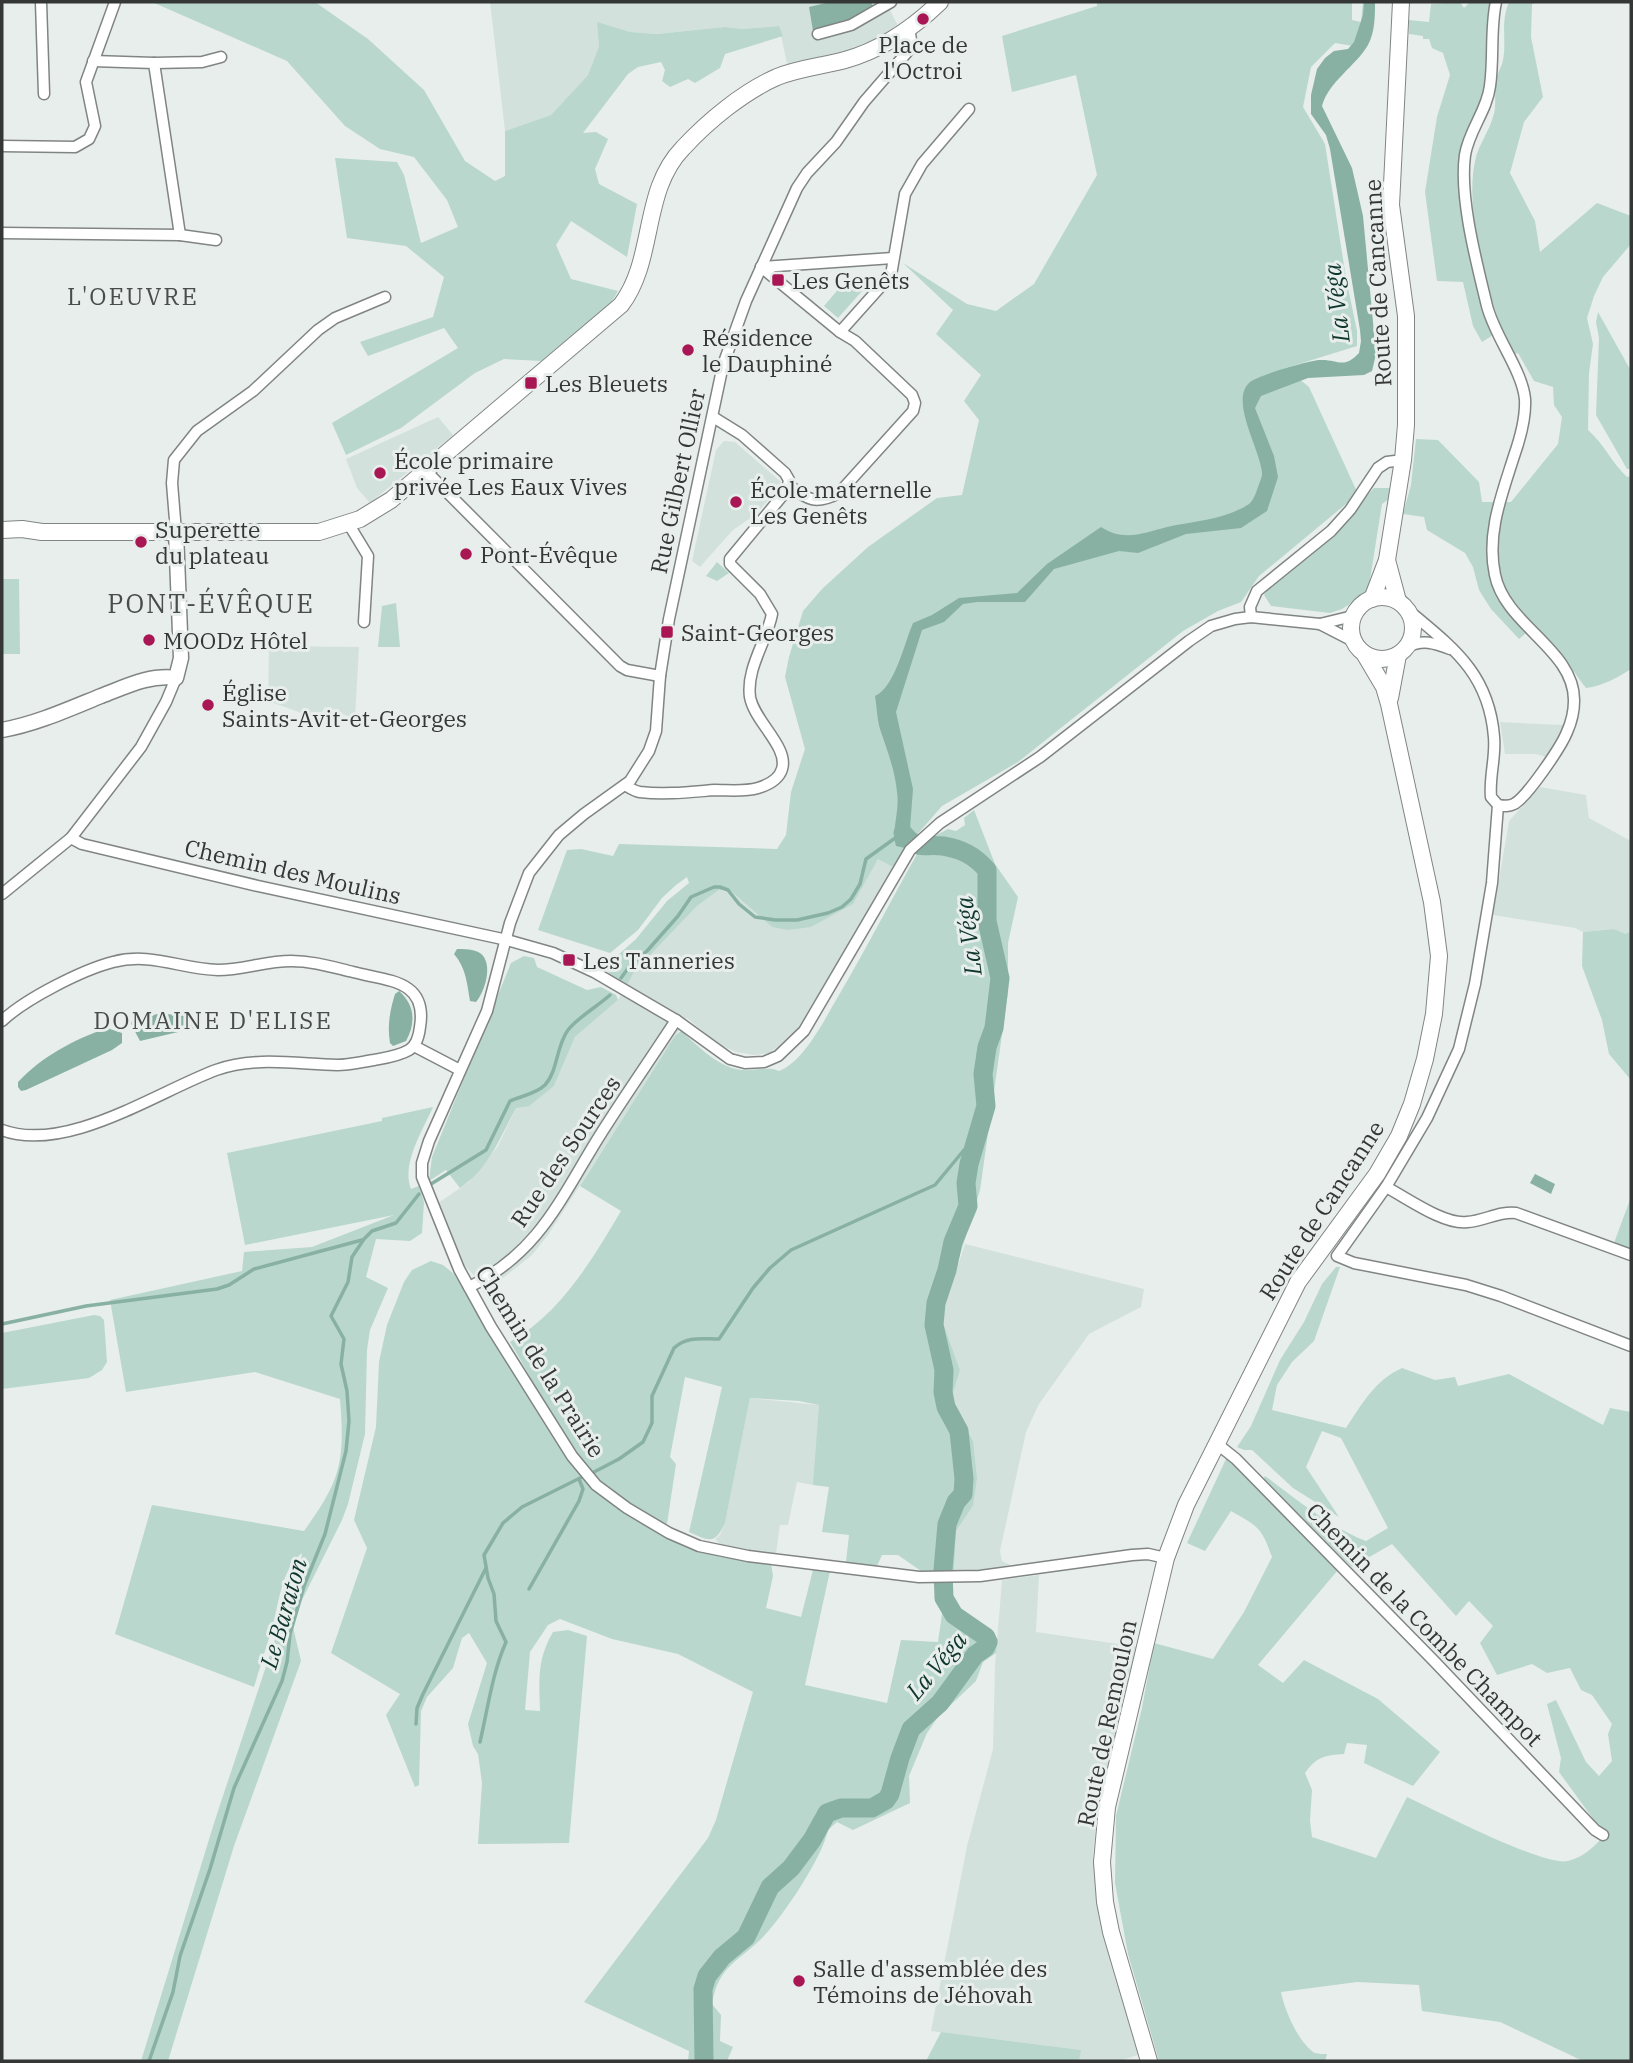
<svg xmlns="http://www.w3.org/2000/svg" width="1633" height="2063" font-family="'IBM Plex Serif',serif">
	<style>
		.built { fill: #d3e1dc }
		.green { fill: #b9d7cd }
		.water { fill: #88b1a4 }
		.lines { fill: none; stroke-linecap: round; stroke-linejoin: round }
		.stream { stroke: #88b1a4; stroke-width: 3.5 }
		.river { stroke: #88b1a4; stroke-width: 19 }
		.minor-casing { stroke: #808583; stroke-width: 13 }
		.tertiary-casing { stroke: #808583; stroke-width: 17 }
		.secondary-casing { stroke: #808583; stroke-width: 18 }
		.minor { stroke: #fff; stroke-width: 10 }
		.tertiary { stroke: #fff; stroke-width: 14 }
		.secondary { stroke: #fff; stroke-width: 16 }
		.poi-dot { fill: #a81753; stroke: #e8eeec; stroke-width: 2.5 }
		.labels { text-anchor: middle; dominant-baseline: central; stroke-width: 6; stroke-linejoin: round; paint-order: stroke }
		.poi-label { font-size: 23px; fill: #353736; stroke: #e8eeec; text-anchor: start }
		.street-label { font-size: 23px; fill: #353736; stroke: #e8eeec }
		.neighbourhood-label { font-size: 24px; letter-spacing: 2px; fill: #484d4c; stroke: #e8eeec }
		.water-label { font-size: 24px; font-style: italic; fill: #0f362c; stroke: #e8eeec }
		.quarter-label { font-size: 26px; letter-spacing: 2px; fill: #484d4c; stroke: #e8eeec }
	</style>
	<rect width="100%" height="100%" fill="#e8eeec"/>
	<!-- built -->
	<g class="built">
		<polygon points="490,2 886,2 898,26 854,52 788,68 779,26 742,29 725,27 657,34 630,32 598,23 599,46 588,75 551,115 505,131"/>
		<polygon points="438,417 453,435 370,503 357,488 346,459"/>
		<polygon points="724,441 735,442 781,482 778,489 755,515 733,530 700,567 692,561 716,450"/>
		<polygon points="269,646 359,647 355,719 325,707 318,719 268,701"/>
		<polygon points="1500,722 1564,725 1546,757 1536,754 1505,754"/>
		<polygon points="1540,787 1586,795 1589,818 1631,841 1631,931 1626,934 1614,929 1583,932 1575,928 1493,915 1509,821"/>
		<polygon points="878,858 895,868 854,941 799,1027 776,1048 769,1053 754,1055 736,1052 718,1044 687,1018 548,1235 532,1255 488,1290 464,1265 438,1203 469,1182 498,1146 516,1108 554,1086 575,1037 618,1000 634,972 697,906 719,890 731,891 772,927 853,904"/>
		<polygon points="965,1244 1144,1289 1141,1307 1089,1334 1039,1404 1026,1432 1000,1551 1002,1561 1010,1565 983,1571 954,1572 956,1531 973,1506 973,1441 951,1400 960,1370 942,1320 943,1310"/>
		<polygon points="750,1398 819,1405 815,1478 813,1485 797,1482 788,1525 780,1525 776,1554 722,1546 715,1539 720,1535 725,1523"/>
		<polygon points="1039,1575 1036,1632 1139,1647 1096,1824 1093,1854 1098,1909 1104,1937 1141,2054 1119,2061 1079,2061 1080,2050 931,2031 967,1846 993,1749 995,1665 1002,1580"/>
	</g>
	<!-- green -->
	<g class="green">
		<polygon points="152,2 315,2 368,39 424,90 465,161 495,181 505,176 505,131 551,115 588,75 599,46 597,22 630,32 657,34 725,27 742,29 779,26 783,36 725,54 720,68 695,83 688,79 670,87 662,81 665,70 661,62 638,67 628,74 583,133 596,132 608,139 595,169 599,184 637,204 627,257 571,221 556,245 571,279 618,291 611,303 541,361 504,359 475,373 401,428 346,455 332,423 458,348 444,328 368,356 360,342 433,317 444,277 406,246 347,238 335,158 397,162 404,175 421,243 458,227 447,200 414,157 380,149 345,126 287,61"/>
		<polygon points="1097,2 1352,2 1352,20 1361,22 1363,2 1375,2 1373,31 1366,48 1335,43 1311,67 1303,107 1325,144 1346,278 1357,331 1357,346 1286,368 1309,387 1358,494 1259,576 1241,602 1218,611 1183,631 1018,762 942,806 915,837 895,868 878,859 853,904 811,927 788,930 772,927 731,891 719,890 697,906 634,972 627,985 611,977 606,967 608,964 636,939 667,901 689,883 687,877 676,885 662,898 638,930 610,953 538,930 567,850 581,849 613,856 619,844 777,849 786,835 791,792 805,749 785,677 789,657 803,611 822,589 868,547 937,498 962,495 979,420 964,401 981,375 936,334 953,310 903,263 967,304 996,311 1034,284 1097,175 1076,75 1012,92 1002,36 1097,6"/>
		<path d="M1460 2 1464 8 1470 2H1491L1484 93C1478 112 1464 127 1461 148 1452 194 1478 289 1493 335L1482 342 1473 326 1463 282 1437 281 1425 192 1437 117 1450 75 1443 53 1432 48 1429 39H1423V36L1409 34V20L1429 22 1431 4Z"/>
		<path d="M1509 2H1538L1532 4 1531 37 1543 97 1524 122 1510 173 1535 221 1540 252 1597 203 1631 216V244L1603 277 1594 296 1587 318 1593 344 1589 373 1588 430C1604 444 1612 463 1627 477L1631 476V669C1617 678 1602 686 1586 688 1578 678 1571 666 1563 657 1554 645 1542 636 1532 627 1503 599 1497 571 1499 533H1490C1486 583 1493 595 1526 633L1519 639 1491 609 1479 590 1473 567 1465 553 1427 530 1424 517 1403 514 1411 485 1416 439 1438 440 1479 482 1482 502H1511L1558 444 1562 417 1554 405 1553 387 1534 381 1518 353 1513 355C1490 307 1462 209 1476 157 1480 143 1489 131 1493 117 1497 106 1494 92 1496 80 1497 73 1502 67 1503 60 1507 39 1500 24 1509 2Z"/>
		<polygon points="848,278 863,290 838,318 824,306"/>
		<polygon points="1598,312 1631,371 1631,469 1627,469 1596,415 1599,338 1596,322"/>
		<polygon points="1374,488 1390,488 1389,499 1382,504 1368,592 1342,609 1330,613 1271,606 1264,595 1268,588 1335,532"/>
		<polygon points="717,562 729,573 717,581 706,576"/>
		<polygon points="2,579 19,579 20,654 2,654"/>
		<polygon points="396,603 400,647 378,647 382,606"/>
		<path d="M974 810 995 864 1018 897 1008 943V992L980 1190 943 1310 942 1320 960 1370 951 1400 973 1441 977 1478 973 1506 956 1531 954 1572 921 1571 898 1555H882L877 1566 846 1562 849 1535 822 1532 829 1487 813 1485 819 1405 799 1401 750 1398 725 1523C715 1545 709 1541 689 1532L722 1387 685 1377 670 1457 676 1464 667 1524C645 1515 611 1493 595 1476 560 1438 537 1387 510 1342 561 1313 592 1260 621 1211L580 1186 675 1036 681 1031C697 1045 715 1064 736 1069 750 1073 767 1065 779 1071 805 1061 825 1018 839 995 868 946 893 896 921 847L931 838 948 829 956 831 965 825 964 818Z"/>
		<polygon points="1614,929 1626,934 1631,931 1631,1080 1609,1054 1602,1020 1582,966 1583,932"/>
		<path d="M524 956 534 958 537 967 587 990 601 987 616 995 618 1000 575 1037 554 1086 529 1106 516 1108C501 1136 488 1170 460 1188L446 1170 429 1181 432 1157 511 963Z"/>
		<path d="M433 1107C423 1130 401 1164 411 1189L419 1186 424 1202 422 1233 410 1241 376 1239 366 1277 388 1288 370 1330 367 1350 365 1434 348 1504 342 1520 302 1600 293 1627 301 1661 234 1846 168 2061H141L215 1820 301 1561 302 1553C281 1569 279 1604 272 1628 266 1648 260 1667 254 1687L115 1634 152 1505 304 1531C341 1480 345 1462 340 1399L255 1372 126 1392 110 1300 242 1271 244 1252 312 1247 394 1215 245 1245 227 1153 382 1121V1118Z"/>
		<polygon points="1631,1197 1631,1250 1614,1243"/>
		<path d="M431 1261 443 1265 454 1274 546 1425 589 1486 610 1503 683 1546 721 1557 771 1563 773 1576 766 1608 801 1617 813 1570 830 1571 805 1685 887 1703 901 1640 938 1642 943 1607 950 1618 972 1636 983 1627 998 1639 996 1653 983 1662 976 1681 938 1717 927 1733 909 1776 910 1803 853 1830 837 1822 828 1830C822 1858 784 1915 763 1937 738 1962 718 1966 712 2004L721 2015 720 2041 733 2047 727 2061H688L689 2051 584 2002 708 1838 716 1820 753 1692 678 1654 612 1639 560 1619 548 1625 530 1652 525 1710 540 1711C539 1680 537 1659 553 1632L568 1630 587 1636 569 1843 478 1844 482 1783 478 1754 473 1746 468 1724 487 1663 469 1633 462 1638 453 1668 427 1697 421 1711 419 1785 415 1787 386 1715 400 1694 331 1653 367 1548 354 1520 376 1427 379 1362 387 1325 404 1282 412 1270Z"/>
		<path d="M1336 1267H1340L1314 1341 1292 1362 1277 1385 1272 1410 1346 1428C1362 1404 1375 1380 1402 1368L1435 1380 1455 1377 1458 1386 1509 1374 1603 1425 1610 1408 1631 1412V2061H1583L1500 2022 1422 2011 1419 1985 1357 1982 1281 1992C1284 2009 1299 2044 1315 2053 1319 2054 1323 2054 1327 2054L1325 2061H1159L1128 1954 1115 1883 1116 1816 1142 1708 1154 1643 1213 1659 1244 1612 1272 1557C1261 1527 1259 1527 1231 1511L1205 1551 1187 1543 1226 1459 1230 1458 1337 1571 1258 1665 1283 1683 1304 1660 1378 1699 1440 1752 1413 1786 1364 1763 1367 1745 1347 1743 1344 1754C1325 1755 1316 1757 1305 1773L1312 1790 1310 1821 1312 1837 1376 1858 1407 1797C1435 1810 1544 1867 1568 1861 1585 1857 1597 1844 1607 1832L1594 1820 1559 1772 1561 1758 1547 1704 1556 1700 1586 1762 1599 1776 1612 1761 1608 1734 1612 1724 1592 1695 1581 1690 1570 1668 1547 1673 1532 1664 1497 1675 1480 1643 1493 1626 1469 1601 1456 1616 1392 1544 1352 1567 1263 1479 1265 1476C1297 1499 1329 1527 1366 1541L1388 1528 1341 1438 1322 1431 1306 1467 1339 1517 1293 1488 1252 1450H1244L1237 1447 1251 1426 1280 1360 1304 1322 1322 1284Z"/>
		<polygon points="94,1315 100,1316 104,1320 107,1362 102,1370 89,1378 2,1389 2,1333"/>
		<polygon points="941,2032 1081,2050 1079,2061 926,2061"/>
	</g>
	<!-- water -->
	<g class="water">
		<polygon points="830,2 871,2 874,8 846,24 813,31 809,7"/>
		<path d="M1364 2H1375C1375 16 1375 32 1368 45 1355 67 1329 81 1322 106L1352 168 1358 194 1363 216 1376 354 1372 371 1364 375 1308 378 1261 396 1255 408 1274 456 1278 477 1267 511 1241 528 1186 534 1138 553 1119 551 1054 569 1025 602H977L963 604 944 622 922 630 896 712 913 789 910 828 917 838 905 848 896 846C891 830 900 811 897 792 895 770 887 750 880 729 877 719 877 707 875 696 895 687 904 644 913 623L932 615 959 598 1017 593 1047 564 1101 527C1124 542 1143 533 1167 527 1194 521 1225 520 1249 504 1253 501 1255 495 1257 490 1258 486 1261 480 1262 475 1263 454 1229 402 1249 383 1256 376 1310 360 1320 360 1338 359 1343 370 1359 353L1361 341 1360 330 1330 149 1326 135 1311 114V95L1317 69 1325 58 1334 51 1348 49 1354 42 1363 15Z"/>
		<path d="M457 949C464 949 474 949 480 953 494 963 485 992 476 1002L470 1001C467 983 466 968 454 954Z"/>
		<path d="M399 991C415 1005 416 1023 406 1041L393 1046 390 1043C387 1026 390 1010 395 994Z"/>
		<polygon points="157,1014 195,1015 198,1020 195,1028 140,1041 130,1022"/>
		<path d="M107 1028 122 1033V1043L112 1050 26 1090 21 1091 18 1087V1082C41 1057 75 1039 107 1028Z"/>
		<polygon points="1535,1174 1555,1184 1551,1194 1530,1183"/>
	</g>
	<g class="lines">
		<!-- stream -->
		<g class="stream">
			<polyline points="621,978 632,963 647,951 678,916 691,897 714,887 720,887 728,890 739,904 755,917 775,920 797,920 828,913 842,907 851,899 860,884 866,859 898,836"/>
			<path d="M431 1184 486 1150 510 1101C521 1096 536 1094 545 1085 558 1071 556 1046 568 1030 577 1018 598 1006 610 995"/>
			<polyline points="2,1324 86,1306 217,1289 229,1285 254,1269 362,1240"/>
			<path d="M594 1472 619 1459 643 1442 652 1423V1396L674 1348C687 1336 702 1339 719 1339L753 1288 770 1268 791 1250 935 1185 964 1150 976 1143"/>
			<polyline points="529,1589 579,1501 583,1489 579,1479"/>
			<polyline points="416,1724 417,1708 423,1694 486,1568"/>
			<path d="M480 1742C488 1708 492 1674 506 1642L496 1621 494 1594 488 1578 484 1555 503 1523 522 1507 582 1477"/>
			<polyline points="149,2061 173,1992 180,1956 210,1869 234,1788 282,1681 287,1662 290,1634 304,1586 325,1534 346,1451 349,1421 347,1391 341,1364 344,1339 331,1316 348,1282 352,1257 364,1239 372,1231 396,1223 419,1194"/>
		</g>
		<!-- river -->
		<path class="river" d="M704 2061 703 1989 707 1976 722 1957 746 1937 770 1887 791 1868 812 1840 827 1813 841 1808H872L886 1800 890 1794 900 1758 911 1729 940 1703 975 1655 985 1648 988 1642 986 1637 954 1615 944 1598 943 1570 947 1524 956 1502 963 1494 964 1479 959 1431 946 1407 943 1392 944 1370 934 1325 936 1303 947 1270 953 1242 968 1206 966 1183 969 1164 986 1106 983 1074 987 1047 994 1028 1000 978 987 921V870C975 856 962 849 943 846 922 844 918 851 903 833"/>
		<defs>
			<g id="minor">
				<polyline points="41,2 44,94"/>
				<polyline points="909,29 912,45 909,50 864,102 836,142 807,173 797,188 746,301 723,365 669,619 660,676 656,731 649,751 630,781 584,814 559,835 529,873 510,923 487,1011 429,1141 422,1163 422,1177 459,1269 491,1327 572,1456 596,1485 627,1508 669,1533 699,1546 748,1556 919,1577 980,1576 1132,1555 1148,1554 1166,1558"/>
				<polyline points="818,34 851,25 891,2"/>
				<polyline points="154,63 202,62 221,57"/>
				<polyline points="2,146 75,147 89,139 95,126 86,82 115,2"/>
				<polyline points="2,233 180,235 154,63 93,61"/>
				<polyline points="180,235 216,240"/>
				<polyline points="761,267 840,332 891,275 905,194 922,164 969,109"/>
				<polyline points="761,267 893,258"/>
				<polyline points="426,471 620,666 627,670 660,676"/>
				<path d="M789 485C807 500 816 505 839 493L913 411 915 403 912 395 855 341 840 332"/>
				<polyline points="348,523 368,556 364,622"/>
				<polyline points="176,532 172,483 174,460 197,431 253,391 318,330 335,318 385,297"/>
				<path d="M1408 610C1452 647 1489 673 1494 737 1496 757 1489 777 1491 797L1498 805C1504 806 1508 807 1514 804 1527 797 1561 747 1567 732 1571 723 1574 712 1574 701 1575 650 1505 625 1495 575 1486 534 1502 494 1514 456 1520 439 1526 418 1525 399 1522 370 1495 337 1487 306 1477 264 1459 198 1465 155 1469 130 1487 111 1490 86 1494 58 1490 29 1496 2"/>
				<polyline points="1251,617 1250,607 1257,591 1331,531 1350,510 1378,468 1387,462 1403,460"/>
				<polyline points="1320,624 1353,641"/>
				<path d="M1407 647C1423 639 1434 643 1450 649"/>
				<path d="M625 785C630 788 634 791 640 792 665 795 690 792 715 790 729 790 744 792 758 788 768 785 779 779 782 769 789 747 754 721 750 697 746 668 767 641 772 614L760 594 730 564V559L787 490 789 480 785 473 742 435 713 417"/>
				<polyline points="1498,805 1492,883 1475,984 1459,1049 1427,1118 1386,1187 1337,1256 1354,1263 1466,1285 1501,1296 1631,1346"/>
				<polyline points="71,838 82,844 258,886 507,940 553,953 594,972 676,1020 730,1059 745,1063 764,1062 778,1056 804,1031 910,850 940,823 1040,757 1189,641 1211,626 1235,619 1251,617 1320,624 1353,616"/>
				<polyline points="2,894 71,838 141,747 166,702 176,678"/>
				<path d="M2 1021C25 999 82 970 113 962 152 952 180 969 218 970 242 970 266 961 291 961 313 961 332 967 353 972 386 981 428 979 420 1027 419 1036 417 1045 409 1050 399 1056 385 1058 374 1060 361 1062 349 1065 337 1065 297 1064 255 1056 216 1070 157 1092 66 1154 2 1130"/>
				<polyline points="414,1046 460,1070"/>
				<path d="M1386 1187C1407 1198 1444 1225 1467 1222 1484 1221 1499 1211 1516 1213L1631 1255"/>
				<path d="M469 1287C541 1252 562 1195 602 1132 626 1094 652 1057 676 1020"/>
				<polyline points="1216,1443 1236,1459 1434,1661 1595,1830 1603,1835"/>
			</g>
			<path id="tertiary" d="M2 730C36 724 69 709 101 696 125 687 150 674 176 678L181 658 176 532"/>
			<g id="secondary">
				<path d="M2 530 22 529 42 532H319L360 519 391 500 621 305C656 259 641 191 683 148 708 121 743 92 777 77 799 68 823 66 845 60 881 50 913 28 940 2"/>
				<polyline points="1387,560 1398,601"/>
				<circle cx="1382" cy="628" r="31"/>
				<polyline points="1372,599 1387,560 1403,460 1406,425 1406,316 1391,205 1401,2"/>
				<polyline points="1390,698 1398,655"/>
				<polyline points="1149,2061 1111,1932 1105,1902 1102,1862 1107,1807 1166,1558 1186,1505 1298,1282 1377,1174 1399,1136 1412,1104 1425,1059 1434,1014 1439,956 1432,902 1389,704 1384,687 1365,655"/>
			</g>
		</defs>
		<!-- minor casing -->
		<use href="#minor" class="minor-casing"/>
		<!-- tertiary casing -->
		<use href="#tertiary" class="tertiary-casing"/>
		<!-- secondary casing -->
		<use href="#secondary" class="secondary-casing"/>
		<!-- minor -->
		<use href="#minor" class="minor"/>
		<!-- tertiary -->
		<use href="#tertiary" class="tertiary"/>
		<!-- secondary -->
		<use href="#secondary" class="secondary"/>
	</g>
	<!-- markers -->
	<g class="poi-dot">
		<circle cx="923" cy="19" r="7"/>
		<rect x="771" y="273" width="14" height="14" rx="3.5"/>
		<circle cx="688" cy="350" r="7"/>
		<rect x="524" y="376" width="14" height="14" rx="3.5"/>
		<circle cx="380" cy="473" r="7"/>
		<circle cx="736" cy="502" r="7"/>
		<circle cx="141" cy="542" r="7"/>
		<circle cx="466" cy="554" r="7"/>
		<rect x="660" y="625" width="14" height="14" rx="3.5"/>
		<circle cx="149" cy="640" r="7"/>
		<circle cx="208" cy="705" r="7"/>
		<rect x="562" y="953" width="14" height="14" rx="3.5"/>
		<circle cx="799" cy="1981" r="7"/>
	</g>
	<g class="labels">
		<!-- poi labels -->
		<g class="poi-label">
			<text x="923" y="44" text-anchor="middle">Place de<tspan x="923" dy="26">l'Octroi</tspan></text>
			<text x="792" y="280">Les Genêts</text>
			<text x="702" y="337">Résidence<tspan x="702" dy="26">le Dauphiné</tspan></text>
			<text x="545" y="383">Les Bleuets</text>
			<text x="394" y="460">École primaire<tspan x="394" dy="26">privée Les Eaux Vives</tspan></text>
			<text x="750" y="489">École maternelle<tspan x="750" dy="26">Les Genêts</tspan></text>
			<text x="155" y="529">Superette<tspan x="155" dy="26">du plateau</tspan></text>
			<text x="480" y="554">Pont-Évêque</text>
			<text x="681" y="632">Saint-Georges</text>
			<text x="163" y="640">MOODz Hôtel</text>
			<text x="222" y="692">Église<tspan x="222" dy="26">Saints-Avit-et-Georges</tspan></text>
			<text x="583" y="960">Les Tanneries</text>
			<text x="813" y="1968">Salle d'assemblée des<tspan x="813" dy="26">Témoins de Jéhovah</tspan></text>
		</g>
		<!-- street labels -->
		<g class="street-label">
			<text transform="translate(1377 283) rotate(-93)">Route de Cancanne</text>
			<text transform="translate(677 481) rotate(-78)">Rue Gilbert Ollier</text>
			<text transform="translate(293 871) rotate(13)">Chemin des Moulins</text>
			<text transform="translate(565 1151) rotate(-56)">Rue des Sources</text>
			<text transform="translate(1321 1210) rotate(-57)">Route de Cancanne</text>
			<text transform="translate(541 1361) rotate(58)">Chemin de la Prairie</text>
			<text transform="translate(1425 1624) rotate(46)">Chemin de la Combe Champot</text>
			<text transform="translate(1106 1723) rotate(-78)">Route de Remoulon</text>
		</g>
		<!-- neighbourhood labels -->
		<g class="neighbourhood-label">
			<text x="133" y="296">L'OEUVRE</text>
			<text x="213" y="1020">DOMAINE D'ELISE</text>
		</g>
		<!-- water labels -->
		<g class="water-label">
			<text transform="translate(1336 303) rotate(-97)">La Véga</text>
			<text transform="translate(968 936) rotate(-97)">La Véga</text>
			<text transform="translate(283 1613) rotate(-74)">Le Baraton</text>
			<text transform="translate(936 1665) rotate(-50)">La Véga</text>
		</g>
		<!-- quarter labels -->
		<g class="quarter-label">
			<text x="211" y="603">PONT-ÉVÊQUE</text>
		</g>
	</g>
	<!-- border -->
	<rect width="1633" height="2063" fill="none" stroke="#353736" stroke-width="7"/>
</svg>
